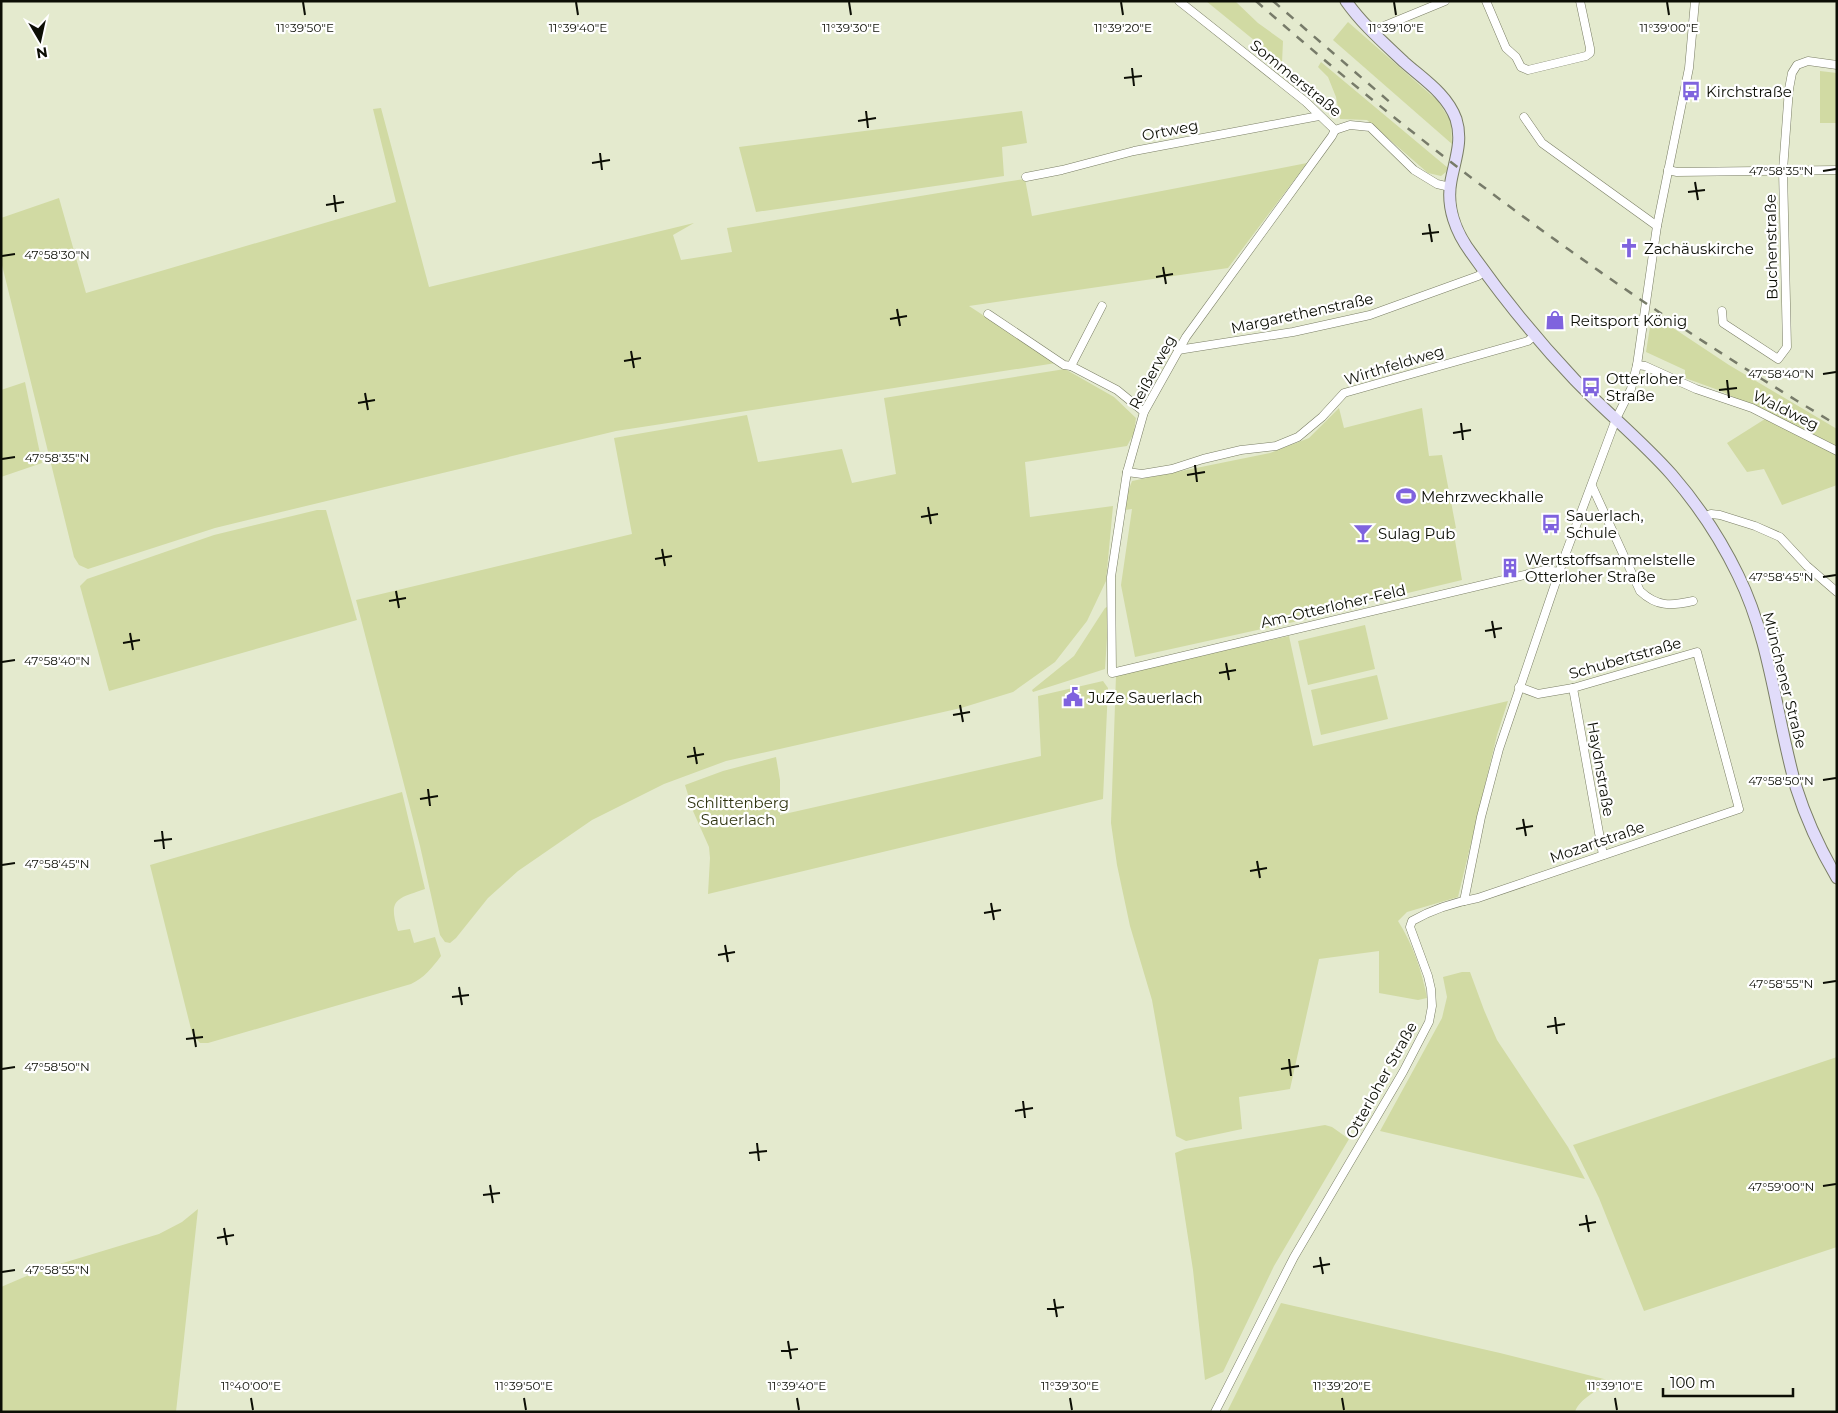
<svg xmlns="http://www.w3.org/2000/svg" width="1838" height="1413" font-family="Montserrat,sans-serif">
	<style>
		.green { fill: #d1daa3 }
		.lines { fill: none; stroke-linecap: round; stroke-linejoin: round }
		.minor-casing { stroke: #7a7e65; stroke-width: 9 }
		.secondary-casing { stroke: #7a7e65; stroke-width: 13 }
		.minor { stroke: #fff; stroke-width: 8 }
		.secondary { stroke: #e1dcfa; stroke-width: 11 }
		.rail { stroke: #777b69; stroke-width: 2.5; stroke-dasharray: 9 9; stroke-linecap: butt }
		.ticks { fill: none; stroke: #0c0e05; stroke-width: 2 }
		.labels { text-anchor: middle; dominant-baseline: central; stroke-width: 4.5; stroke-linejoin: round; paint-order: stroke }
		.street-label { font-size: 15px; fill: #0c0e05; stroke: #fff }
		.poi-label { font-size: 15px; fill: #0c0e05; stroke: #fff; text-anchor: start }
		.park-label { font-size: 15px; fill: #303512; stroke: #fff }
		.ticks-label { font-size: 12px; text-anchor: middle; fill: #0c0e05; stroke: #fff; stroke-width: 4.5; stroke-linejoin: round; paint-order: stroke }
	</style>
	<rect width="100%" height="100%" fill="#e4eace"/>
	<!-- green -->
	<g class="green">
		<polygon points="1206,1 1235,1 1258,23 1283,41 1282,63"/>
		<polygon points="1348,22 1438,101 1451,122 1452,144 1333,40"/>
		<polygon points="1321,62 1448,168 1446,172 1441,176 1428,173 1367,120 1340,119 1336,97 1328,77 1318,67"/>
		<polygon points="1820,71 1837,73 1837,123 1820,123"/>
		<polygon points="381,108 429,287 694,223 673,235 681,260 732,252 727,228 1005,182 1025,179 1032,216 1307,163 1228,268 969,306 1056,363 616,431 215,528 88,569 79,565 74,557 1,261 1,218 59,198 86,293 396,202 373,109"/>
		<polygon points="1022,111 1027,143 1002,147 1004,176 756,212 739,147"/>
		<polygon points="1652,314 1729,365 1837,429 1837,448 1721,391 1685,378 1685,370 1646,352"/>
		<polygon points="1065,369 1114,397 1136,418 1134,433 1127,446 1025,462 1030,517 1113,506 1106,581 1087,621 1055,662 1013,692 961,708 726,761 664,784 592,820 518,871 488,898 456,938 450,943 445,942 440,935 420,846 356,600 632,534 614,438 747,415 758,462 842,449 852,483 896,474 884,398"/>
		<polygon points="25,382 42,463 1,477 1,390"/>
		<polygon points="1339,408 1344,428 1422,408 1429,456 1442,455 1456,528 1453,529 1462,580 1366,603 1366,606 1135,657 1121,585 1132,509 1125,510 1126,497 1132,481 1270,453 1309,438"/>
		<polygon points="1765,419 1837,455 1837,485 1782,505 1764,469 1747,472 1727,443"/>
		<polygon points="317,510 326,510 357,620 109,691 80,586 87,579 214,535"/>
		<polygon points="1109,606 1105,669 1033,692 1032,690 1074,656 1105,608"/>
		<polygon points="1365,625 1375,669 1308,685 1298,641"/>
		<path d="M1289 636 1313 746 1508 701 1497 735 1458 897 1407 912 1398 921C1413 945 1422 971 1427 998L1418 1000 1379 993V951L1319 959 1290 1089 1239 1097 1242 1129 1186 1141 1176 1136 1152 1000 1130 926 1117 865 1111 823 1116 675Z"/>
		<polygon points="1377,675 1388,719 1321,735 1311,690"/>
		<polygon points="1103,681 1108,688 1103,799 708,894 710,858 709,847 693,811 685,785 723,771 776,757 780,780 780,815 1041,756 1038,696"/>
		<path d="M402 792 425 889C396 899 388 899 398 931L410 929 414 943 435 937 441 956C432 968 424 978 411 984L208 1043H200L192 1033 150 865Z"/>
		<polygon points="1462,972 1470,972 1484,1010 1497,1040 1568,1147 1585,1179 1380,1131 1442,1018 1447,997 1443,977"/>
		<polygon points="1837,1057 1837,1247 1644,1311 1599,1198 1573,1145"/>
		<polygon points="1325,1125 1332,1127 1349,1139 1274,1266 1223,1372 1205,1380 1193,1270 1175,1153 1185,1149"/>
		<polygon points="198,1209 176,1412 1,1412 1,1287 43,1269 159,1234 182,1222"/>
		<path d="M1281 1303 1500 1353 1612 1381C1601 1389 1579 1398 1575 1412H1227Z"/>
	</g>
	<g class="lines">
		<defs>
			<g id="minor">
				<polyline points="1179,1 1306,102 1335,130"/>
				<polyline points="1486,1 1506,48 1516,57 1521,67 1528,70 1586,56 1590,53 1590,48 1580,1"/>
				<polyline points="1372,31 1445,1"/>
				<polyline points="1524,117 1542,143 1657,226"/>
				<polyline points="1335,130 1332,136 1186,337 1144,412 1127,472 1111,577 1112,673 1545,570 1560,572"/>
				<polyline points="1335,130 1350,125 1370,127 1414,170 1437,184 1450,187"/>
				<polyline points="1668,170 1677,172 1837,170"/>
				<polyline points="1026,177 1062,170 1134,151 1319,116"/>
				<polyline points="1722,311 1723,323 1778,359 1787,347 1783,170 1789,89 1792,73 1797,65 1808,61 1837,65"/>
				<polyline points="988,314 1064,365 1071,366 1117,390 1144,412"/>
				<polyline points="1178,350 1293,332 1370,315 1478,276 1485,271"/>
				<polyline points="1637,365 1645,366 1696,389 1752,408 1837,451"/>
				<polyline points="1071,366 1102,306"/>
				<polyline points="1127,472 1142,474 1172,469 1203,459 1241,450 1276,446 1298,437 1322,417 1344,393 1528,341 1535,335"/>
				<path d="M1592 486 1640 591C1657 607 1671 606 1693 601"/>
				<polyline points="1704,517 1711,514 1720,515 1755,526 1780,537 1807,566 1837,592"/>
				<polyline points="1573,688 1603,855"/>
				<polyline points="1464,901 1481,817 1499,749 1564,558 1616,419 1631,389 1637,365 1657,226 1689,68 1695,1"/>
				<path d="M1215 1412 1294 1257 1403 1072 1429 1022 1432 1006 1431 989 1428 976 1410 927 1412 921C1431 910 1456 902 1478 898L1739 809 1697 652 1573 688 1538 694 1519 687"/>
			</g>
			<path id="secondary" d="M1346 1C1362 24 1384 43 1404 62 1423 79 1447 94 1456 119 1463 141 1455 159 1451 181 1446 207 1456 233 1472 254 1503 298 1538 341 1575 380 1606 412 1642 441 1672 475 1698 505 1721 540 1738 575 1771 642 1776 717 1796 787 1806 819 1820 849 1837 878"/>
		</defs>
		<!-- minor casing -->
		<use href="#minor" class="minor-casing"/>
		<!-- secondary casing -->
		<use href="#secondary" class="secondary-casing"/>
		<!-- minor -->
		<use href="#minor" class="minor"/>
		<!-- secondary -->
		<use href="#secondary" class="secondary"/>
		<!-- rail -->
		<g class="rail">
			<path d="M1256 1C1436 160 1631 302 1837 425"/>
			<polyline points="1273,1 1392,104"/>
		</g>
	</g>
	<!-- ticks -->
	<path class="ticks" d="M303 2 305 15M576 2 578 15M849 2 851 15M1121 2 1123 15M1394 2 1396 15M1667 2 1669 15M1132 68 1134 86M1124 78 1142 76M866 111 868 128M858 121 876 118M600 153 602 170M592 163 610 160M1823 171 1836 169M1695 182 1698 200M1688 192 1705 190M334 195 336 212M326 205 344 202M1429 224 1432 242M1422 234 1439 232M2 256 15 254M1163 267 1166 284M1156 277 1173 274M897 309 900 326M890 319 907 316M631 351 634 368M624 361 641 358M1823 374 1836 372M1727 380 1729 398M1719 390 1737 388M365 393 368 410M358 403 375 400M1461 423 1463 440M1453 433 1471 430M2 459 15 457M1195 465 1197 482M1187 475 1205 472M928 507 931 524M921 517 938 514M662 549 665 566M655 559 672 556M1823 577 1836 575M396 591 399 608M389 601 406 598M1492 621 1495 638M1485 631 1502 628M130 633 133 650M123 643 140 640M2 662 15 660M1226 663 1229 680M1219 673 1236 670M960 705 963 722M953 715 970 712M694 747 697 764M687 757 704 754M1823 780 1836 778M428 789 430 806M420 799 438 796M1523 819 1526 836M1516 829 1533 826M162 831 164 849M154 841 172 839M1257 861 1260 878M2 865 15 863M1250 871 1267 868M991 903 994 920M984 913 1001 910M725 945 728 962M718 955 735 952M1823 983 1836 981M459 987 462 1005M452 997 469 995M1555 1017 1557 1034M1547 1027 1565 1024M193 1029 196 1047M186 1039 203 1037M1289 1059 1291 1076M2 1069 15 1067M1281 1069 1299 1066M1023 1101 1025 1118M1015 1111 1033 1108M757 1143 759 1161M749 1153 767 1151M490 1185 493 1203M1823 1186 1836 1184M483 1195 500 1193M1586 1215 1589 1232M1579 1225 1596 1222M224 1228 227 1245M217 1238 234 1235M1320 1257 1323 1274M1313 1267 1330 1264M2 1272 15 1270M1054 1299 1057 1317M1047 1309 1064 1307M788 1341 791 1359M781 1351 798 1349M251 1398 253 1410M524 1398 526 1410M797 1398 799 1410M1070 1398 1072 1410M1342 1398 1344 1410M1615 1398 1617 1410"/>
	<!-- icons -->
	<defs>
		<symbol id="bus-bare" viewBox="-9 -9 18 18"><path d="M-5-6H5V4H4V6H2V4H-2V6H-4V4H-5ZM-3.5-4V0h7V-4ZM-3.5 1.2v1.5H-2V1.2ZM2 1.2v1.5H3.5V1.2Z" fill="#7f63de" stroke="#fff" stroke-width="2.5" paint-order="stroke"/></symbol>
		<symbol id="church-bare" viewBox="-9 -9 18 18"><path d="M-1.2-6h2.4v3.5h3.3v2.4h-3.3V6h-2.4V-.1h-3.3v-2.4h3.3Z" fill="#7f63de" stroke="#fff" stroke-width="2.5" paint-order="stroke"/></symbol>
		<symbol id="shop-bare" viewBox="-9 -9 18 18"><path d="M-5-2.5h2.3a2.7 3.5 0 0 1 5.4 0H5L5.5 6h-11ZM-1.5-2.5h3a1.5 2.3 0 0 0-3 0Z" fill="#7f63de" stroke="#fff" stroke-width="2.5" paint-order="stroke"/></symbol>
		<symbol id="stadium-bare" viewBox="-9 -9 18 18"><path d="M0-5a6.5 5 0 1 0 0 10a6.5 5 0 1 0 0-10ZM-3.5-1.8h7v3.6h-7Z" fill="#7f63de" stroke="#fff" stroke-width="2.5" paint-order="stroke"/></symbol>
		<symbol id="bar-bare" viewBox="-9 -9 18 18"><path d="M-6-5H6L.8 .8V4.5H3.5V6h-7V4.5H-.8V.8Z" fill="#7f63de" stroke="#fff" stroke-width="2.5" paint-order="stroke"/></symbol>
		<symbol id="building-bare" viewBox="-9 -9 18 18"><path d="M-4-6H4V6H1V3H-1V6H-4ZM-2.5-4.3h1.7v1.8h-1.7ZM.8-4.3h1.7v1.8H.8ZM-2.5-1h1.7V.8h-1.7ZM.8-1h1.7V.8H.8Z" fill="#7f63de" stroke="#fff" stroke-width="2.5" paint-order="stroke"/></symbol>
		<symbol id="civic-bare" viewBox="-9 -9 18 18"><path d="M-.6-6.5H3V-4.5H.6V-3L4-1V1h2V6H-6V1h2V-1L-.6-3ZM-1.2 2.5V6h2.4V2.5Z" fill="#7f63de" stroke="#fff" stroke-width="2.5" paint-order="stroke"/></symbol>
	</defs>
	<g fill-rule="evenodd">
		<use href="#bus-bare" x="1677" y="77" width="28" height="28"/>
		<use href="#church-bare" x="1615" y="234" width="28" height="28"/>
		<use href="#shop-bare" x="1541" y="306" width="28" height="28"/>
		<use href="#bus-bare" x="1577" y="373" width="28" height="28"/>
		<use href="#stadium-bare" x="1392" y="482" width="28" height="28"/>
		<use href="#bus-bare" x="1537" y="510" width="28" height="28"/>
		<use href="#bar-bare" x="1349" y="519" width="28" height="28"/>
		<use href="#building-bare" x="1496" y="554" width="28" height="28"/>
		<use href="#civic-bare" x="1059" y="683" width="28" height="28"/>
	</g>
	<g class="labels">
		<!-- street labels -->
		<g class="street-label">
			<text transform="translate(1296 78) rotate(39)">Sommerstraße</text>
			<text transform="translate(1170 130) rotate(-11)">Ortweg</text>
			<text transform="translate(1771 247) rotate(-91)">Buchenstraße</text>
			<text transform="translate(1302 313) rotate(-12)">Margarethenstraße</text>
			<text transform="translate(1394 365) rotate(-17)">Wirthfeldweg</text>
			<text transform="translate(1152 372) rotate(-62)">Reißerweg</text>
			<text transform="translate(1786 410) rotate(26)">Waldweg</text>
			<text transform="translate(1333 606) rotate(-13)">Am-Otterloher-Feld</text>
			<text transform="translate(1625 658) rotate(-16)">Schubertstraße</text>
			<text transform="translate(1785 680) rotate(76)">Münchener Straße</text>
			<text transform="translate(1601 769) rotate(80)">Haydnstraße</text>
			<text transform="translate(1597 842) rotate(-19)">Mozartstraße</text>
			<text transform="translate(1381 1080) rotate(-61)">Otterloher Straße</text>
		</g>
		<!-- poi labels -->
		<g class="poi-label">
			<text x="1706" y="91">Kirchstraße</text>
			<text x="1644" y="248">Zachäuskirche</text>
			<text x="1570" y="320">Reitsport König</text>
			<text x="1606" y="378">Otterloher<tspan x="1606" dy="17">Straße</tspan></text>
			<text x="1421" y="496">Mehrzweckhalle</text>
			<text x="1566" y="515">Sauerlach,<tspan x="1566" dy="17">Schule</tspan></text>
			<text x="1378" y="533">Sulag Pub</text>
			<text x="1525" y="559">Wertstoffsammelstelle<tspan x="1525" dy="17">Otterloher Straße</tspan></text>
			<text x="1088" y="697">JuZe Sauerlach</text>
		</g>
		<!-- park labels -->
		<g class="park-label">
			<text x="738" y="802">Schlittenberg<tspan x="738" dy="17">Sauerlach</tspan></text>
		</g>
	</g>
	<g class="ticks-label">
		<text x="1669" y="32">11°39'00"E</text>
		<text x="305" y="32">11°39'50"E</text>
		<text x="578" y="32">11°39'40"E</text>
		<text x="851" y="32">11°39'30"E</text>
		<text x="1123" y="32">11°39'20"E</text>
		<text x="1396" y="32">11°39'10"E</text>
		<text x="1781" y="175">47°58'35"N</text>
		<text x="57" y="259">47°58'30"N</text>
		<text x="1781" y="378">47°58'40"N</text>
		<text x="57" y="462">47°58'35"N</text>
		<text x="1781" y="581">47°58'45"N</text>
		<text x="57" y="665">47°58'40"N</text>
		<text x="1781" y="785">47°58'50"N</text>
		<text x="57" y="868">47°58'45"N</text>
		<text x="1781" y="988">47°58'55"N</text>
		<text x="57" y="1071">47°58'50"N</text>
		<text x="1781" y="1191">47°59'00"N</text>
		<text x="57" y="1274">47°58'55"N</text>
		<text x="251" y="1390">11°40'00"E</text>
		<text x="524" y="1390">11°39'50"E</text>
		<text x="797" y="1390">11°39'40"E</text>
		<text x="1070" y="1390">11°39'30"E</text>
		<text x="1342" y="1390">11°39'20"E</text>
		<text x="1615" y="1390">11°39'10"E</text>
	</g>
	<!-- border -->
	<rect width="1838" height="1413" fill="none" stroke="#0c0e05" stroke-width="5"/>
	<!-- north arrow -->
	<g transform="translate(40 40) rotate(171)" stroke="#ffffff" stroke-width="4" paint-order="stroke">
	<path d="M0-4L9 19L0 12L-9 19Z" fill="#0c0e05"/>
	<text y="-8" font-size="14" font-weight="bold" text-anchor="middle" fill="#0c0e05">N</text>
	</g>
	<!-- scale -->
	<path d="M1663 1388v8h130v-8" fill="none" stroke="#0c0e05" stroke-width="2.5"/>
	<text x="1670" y="1388" font-size="15" fill="#0c0e05" stroke="#ffffff" stroke-width="4" paint-order="stroke">100 m</text>
</svg>
